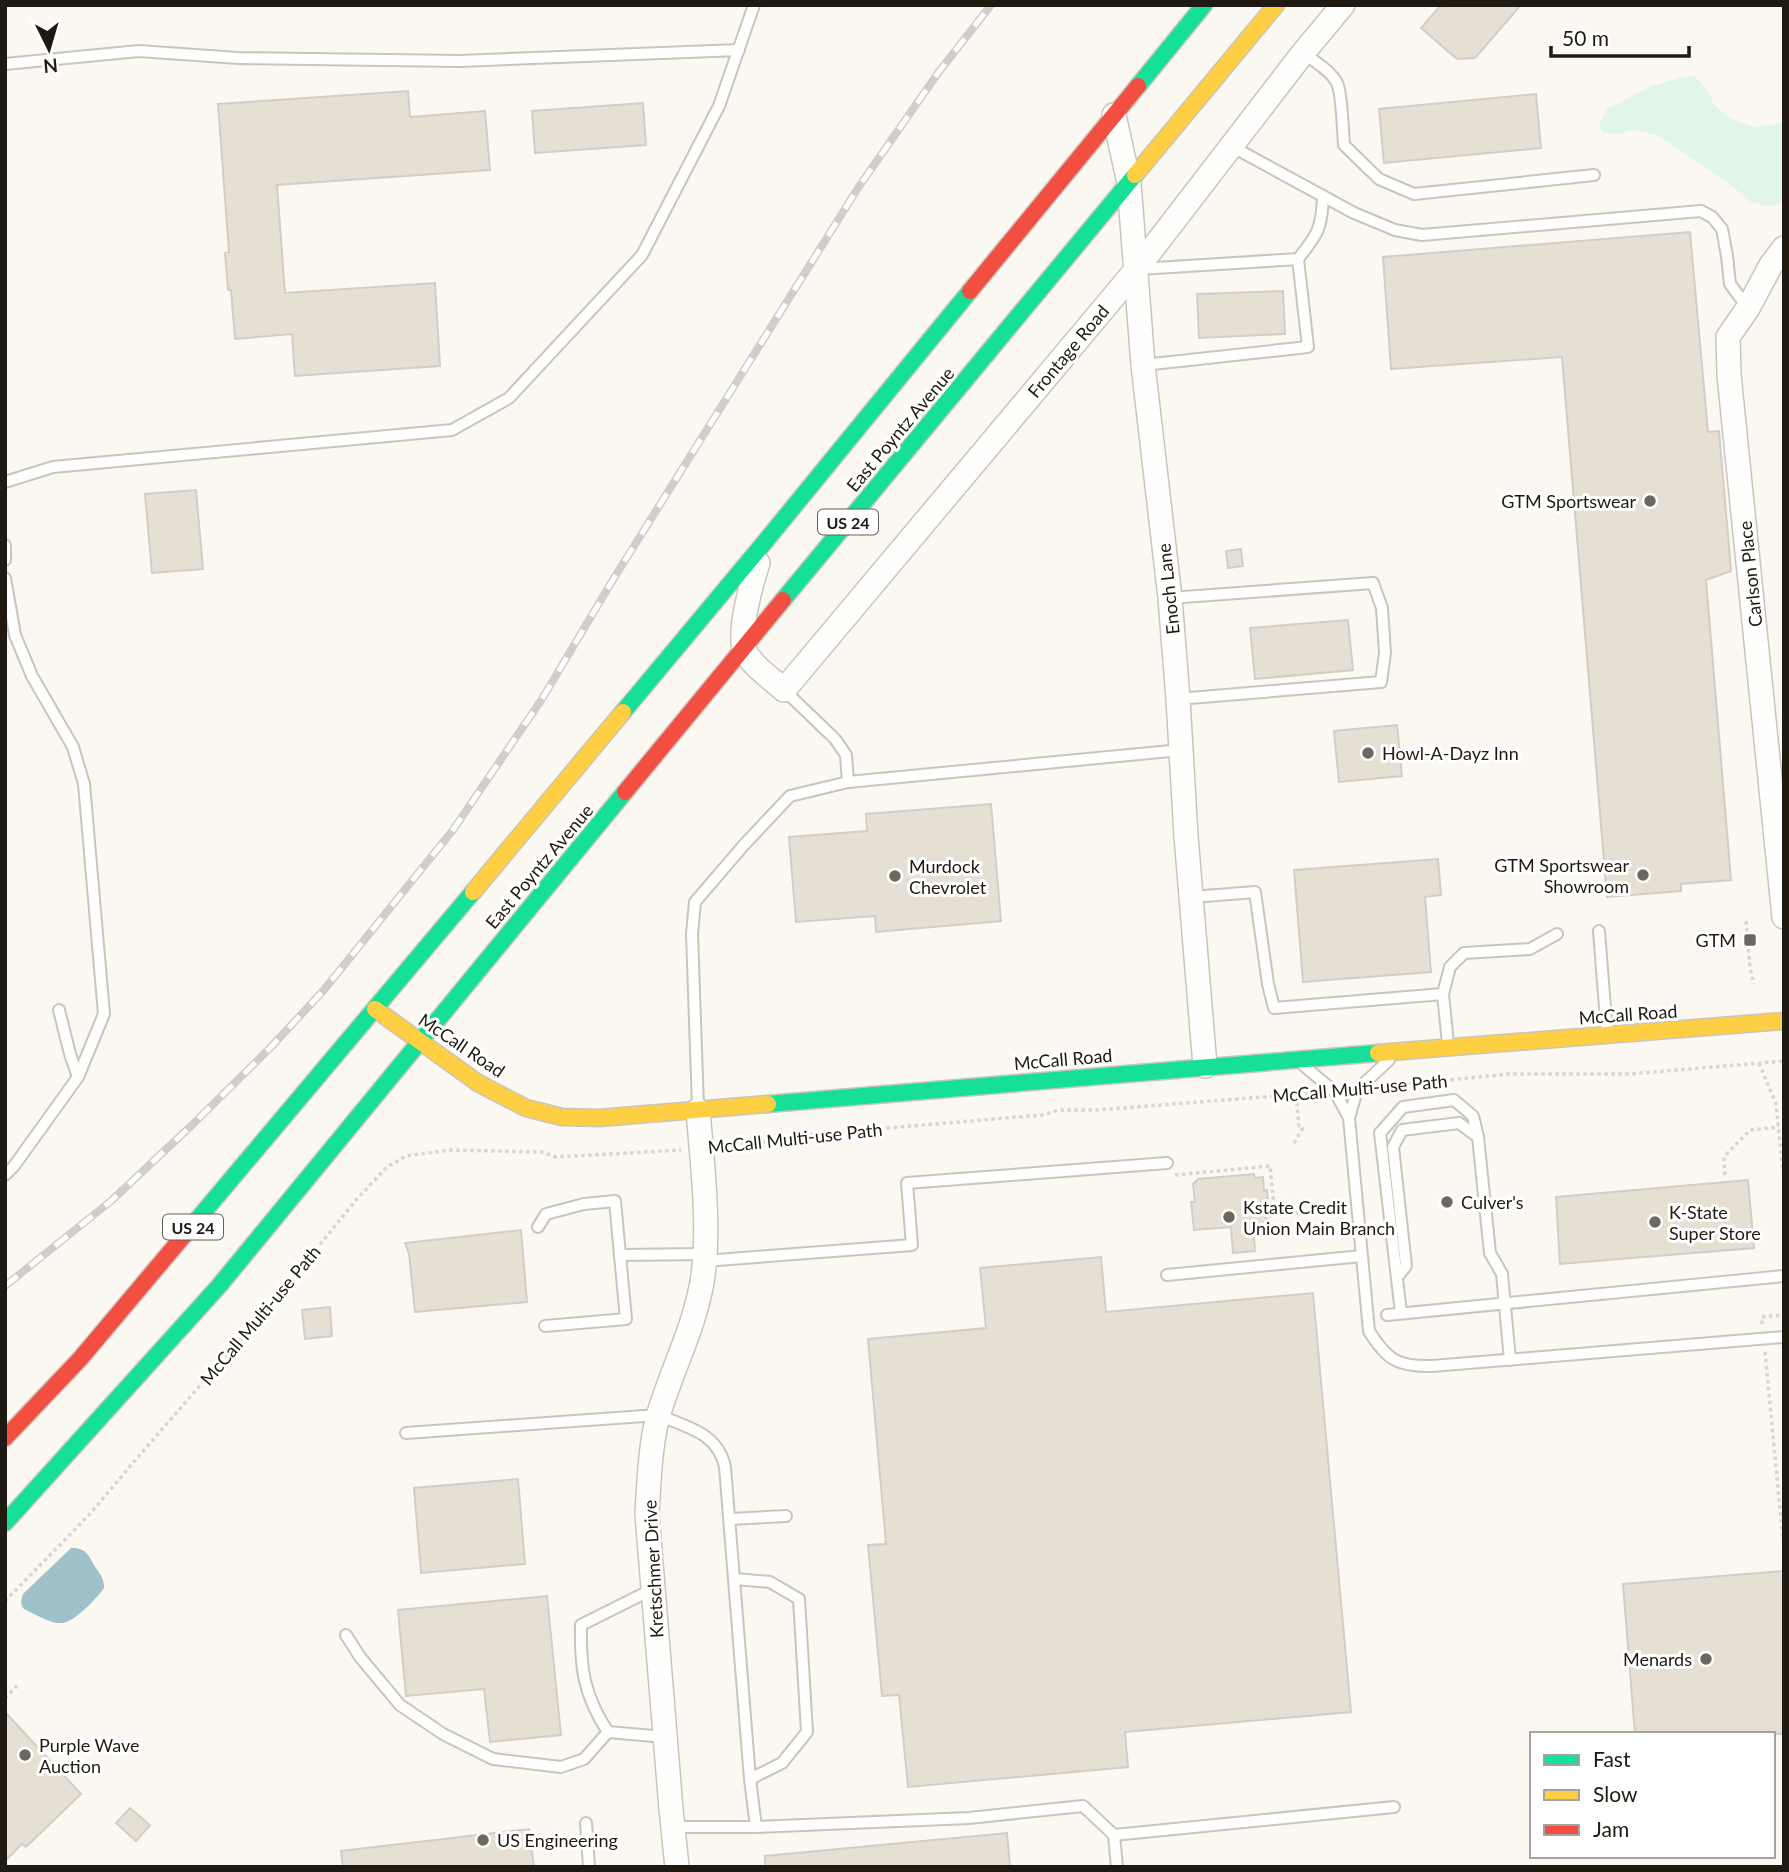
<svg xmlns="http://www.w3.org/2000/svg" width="1789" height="1872" font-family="Lato,sans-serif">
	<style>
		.green { fill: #e2f6e8 }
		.water { fill: #9fc1ca }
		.building { fill: #e5dfd4; stroke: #d2cec7; stroke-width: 2 }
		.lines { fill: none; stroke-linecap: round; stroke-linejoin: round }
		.lane-casing { stroke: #c9c5be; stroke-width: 14 }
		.street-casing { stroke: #c9c5be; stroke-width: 26 }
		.fast-casing { stroke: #c9c5be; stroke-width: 19 }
		.slow-casing { stroke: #c9c5be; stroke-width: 19 }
		.jam-casing { stroke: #c9c5be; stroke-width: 19 }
		.path { stroke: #d7d6d4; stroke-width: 3.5; stroke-dasharray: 3.5 3.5; stroke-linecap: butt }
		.lane { stroke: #fefefd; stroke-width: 10 }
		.street { stroke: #fefefd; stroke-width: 23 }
		.fast { stroke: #16e098; stroke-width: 16 }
		.slow { stroke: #ffcf43; stroke-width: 16 }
		.jam { stroke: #f24e42; stroke-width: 16 }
		.rail-casing { stroke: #cfcecc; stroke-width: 8 }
		.rail { stroke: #fff; stroke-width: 5; stroke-dasharray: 16; stroke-linecap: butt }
		.poi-dot { fill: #6c6860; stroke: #fff; stroke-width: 2.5 }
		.labels { text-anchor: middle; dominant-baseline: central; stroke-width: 6; stroke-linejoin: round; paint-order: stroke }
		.shield { fill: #fff; stroke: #625f58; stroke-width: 2 }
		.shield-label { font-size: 16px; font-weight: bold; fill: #1f1a11 }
		.street-label { font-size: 18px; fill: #1f1a11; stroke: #fff }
		.poi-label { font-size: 18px; fill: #1f1a11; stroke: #fff; text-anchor: start }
	</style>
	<rect width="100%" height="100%" fill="#fbf8f2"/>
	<!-- green -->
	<polygon class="green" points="1695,76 1710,94 1714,105 1731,119 1755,127 1772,125 1782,121 1784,122 1784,201 1771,207 1751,202 1729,184 1659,136 1633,130 1618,134 1603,133 1599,123 1607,109 1652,86 1680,78"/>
	<!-- water -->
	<path class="water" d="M71 1548C87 1547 89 1557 96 1568 101 1576 104 1578 104 1588 97 1598 74 1623 61 1623 50 1624 35 1614 24 1609 20 1605 21 1599 23 1594Z"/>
	<!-- building -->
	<g class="building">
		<polygon points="1441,5 1521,5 1475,58 1457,59 1421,28"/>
		<polygon points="408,91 410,117 485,111 490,170 277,185 285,293 435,283 440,366 295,376 292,334 235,339 231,290 228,290 225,253 229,252 218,104"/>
		<polygon points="1536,94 1541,148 1384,163 1379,109"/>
		<polygon points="643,103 646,145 535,153 532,111"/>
		<polygon points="1690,232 1708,432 1719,431 1731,571 1706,580 1731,880 1681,884 1681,891 1607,897 1562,357 1391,369 1383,257"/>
		<polygon points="1283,291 1285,334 1199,338 1197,294"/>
		<polygon points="196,490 203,569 152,573 145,494"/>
		<polygon points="1241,549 1243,566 1228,568 1226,551"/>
		<polygon points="1348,620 1353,670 1255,679 1250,628"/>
		<polygon points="1397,725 1402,776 1339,782 1334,731"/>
		<polygon points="991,804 1001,921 876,932 875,916 796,922 789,837 867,831 866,814"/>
		<polygon points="1438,859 1441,895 1425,897 1431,972 1303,982 1294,870"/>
		<polygon points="1254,1174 1255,1178 1263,1177 1264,1191 1267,1190 1269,1210 1266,1210 1267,1225 1253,1225 1255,1251 1233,1253 1231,1227 1194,1230 1191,1202 1195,1202 1193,1184 1198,1179"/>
		<polygon points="1748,1180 1754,1248 1560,1264 1556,1197"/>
		<polygon points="521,1230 527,1302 415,1312 409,1254 405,1243"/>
		<polygon points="1101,1257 1106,1312 1313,1293 1351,1712 1125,1732 1128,1767 908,1787 899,1695 882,1696 868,1545 886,1544 868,1339 986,1328 980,1268"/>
		<polygon points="330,1307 332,1336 305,1339 302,1310"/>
		<polygon points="518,1479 525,1564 421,1573 414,1488"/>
		<polygon points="1784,1571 1784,1734 1635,1734 1623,1584"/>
		<polygon points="547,1596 561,1735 490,1742 484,1689 406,1696 398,1610"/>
		<polygon points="5,1712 81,1794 26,1847 22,1844 5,1861"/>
		<polygon points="130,1808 150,1825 136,1841 116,1823"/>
		<polygon points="529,1829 534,1867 343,1867 341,1851"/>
		<polygon points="1007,1833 1010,1867 765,1867 765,1856"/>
	</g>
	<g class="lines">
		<defs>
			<g id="lane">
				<path d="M1303 53C1314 61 1331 71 1337 83 1342 93 1343 132 1344 145L1379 179 1414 194 1594 175"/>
				<polyline points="5,64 139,51 238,58 460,61 739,50"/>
				<polyline points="1231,146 1354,213 1395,230 1422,235 1701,211 1712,217 1722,229 1727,256 1730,284 1748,308"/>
				<path d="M1298 259C1318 234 1322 228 1323 196"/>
				<polyline points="1139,269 1298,259 1308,347 1143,365"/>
				<polyline points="5,482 53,467 452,430 509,398 642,255 719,106 754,5"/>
				<polyline points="5,545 5,560"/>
				<polyline points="5,578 15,635 32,676 73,747 84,784 104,1014 78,1077"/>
				<polyline points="1170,598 1373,583 1382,608 1385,653 1381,682 1178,699"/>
				<polyline points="784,690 835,739 846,755 848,782"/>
				<polyline points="1192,897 1255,892 1268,984 1274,1008 1443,994"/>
				<polyline points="1599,931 1607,1033"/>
				<polyline points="1448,1044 1443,994 1450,967 1464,953 1530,949 1557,934"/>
				<path d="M1389 1060 1357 1090 1349 1118 1369 1331C1387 1360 1398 1367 1432 1366L1784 1337"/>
				<polyline points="1303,1065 1335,1092 1349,1118"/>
				<polyline points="698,1107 692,934 695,902 743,846 790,796 848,782 1181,750"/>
				<polyline points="5,1175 14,1166 78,1077 70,1054 59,1010"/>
				<polyline points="538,1227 546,1214 584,1204 615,1201 620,1255"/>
				<polyline points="704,1261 912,1245 907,1183 1167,1163"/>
				<polyline points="1167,1275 1362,1256"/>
				<polyline points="1397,1277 1406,1266 1393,1147 1402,1130 1459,1123 1478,1137"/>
				<polyline points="1401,1313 1380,1133 1403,1107 1454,1100 1473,1116 1478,1137 1490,1253 1502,1274 1510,1360"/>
				<polyline points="1387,1315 1784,1276"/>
				<polyline points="545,1326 626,1319 620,1255 704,1254"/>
				<path d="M406 1433 658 1415C687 1427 718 1433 725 1467L750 1779 756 1827 969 1818 1083 1806 1114 1835 1394 1807"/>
				<polyline points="730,1519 786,1516"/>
				<polyline points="735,1579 770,1582 799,1599 807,1732 782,1763 750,1779"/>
				<path d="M653 1589 581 1625C580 1668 584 1696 608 1732L665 1737"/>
				<polyline points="346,1635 360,1657 400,1705 443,1734 493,1759 561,1767 584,1759 608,1732"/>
				<polyline points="586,1823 589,1867"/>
				<polyline points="673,1827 756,1827"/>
				<polyline points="1114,1835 1117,1867"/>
			</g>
			<g id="street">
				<polyline points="1114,115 1129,183 1143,365 1170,598 1178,699 1186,836 1205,1066"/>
				<polyline points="1784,248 1771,265 1748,308 1728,337 1729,375 1784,917"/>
				<path d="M758 563C752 581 737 634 745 651 753 667 771 678 784 690L1136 270 1303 53 1343 5"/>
				<path d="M677 1867 671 1809 647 1514C649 1483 650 1443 659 1413 673 1367 696 1324 703 1276 710 1225 702 1161 698 1110"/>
			</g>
			<g id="fast">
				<polyline points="1138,86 1204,5"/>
				<polyline points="783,600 1135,175"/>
				<polyline points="623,712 764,543 970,291"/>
				<polyline points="768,1104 1378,1053"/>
				<polyline points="186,1233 473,892"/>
				<polyline points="5,1523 219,1286 625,792"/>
			</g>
			<g id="slow">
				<polyline points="1135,175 1276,5"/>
				<polyline points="473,892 623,712"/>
				<polyline points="375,1009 478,1083 526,1108 562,1117 599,1118 768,1104"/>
				<polyline points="1378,1053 1784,1021"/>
			</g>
			<g id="jam">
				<polyline points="970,291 1138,86"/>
				<polyline points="625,792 783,600"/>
				<polyline points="5,1438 80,1359 186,1233"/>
			</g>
		</defs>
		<!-- lane casing -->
		<use href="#lane" class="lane-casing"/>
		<!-- street casing -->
		<use href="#street" class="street-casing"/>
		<!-- fast casing -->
		<use href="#fast" class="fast-casing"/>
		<!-- slow casing -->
		<use href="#slow" class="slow-casing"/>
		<!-- jam casing -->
		<use href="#jam" class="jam-casing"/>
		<!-- path -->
		<g class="path">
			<polyline points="1746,921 1750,968 1754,984"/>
			<polyline points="1759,1063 1776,1104 1784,1182"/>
			<polyline points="1381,1087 1507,1074 1629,1074 1784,1061"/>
			<polyline points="1294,1143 1303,1128 1299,1126 1296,1094"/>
			<polyline points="720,1146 788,1140 804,1135 1042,1115 1059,1110 1097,1110 1314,1093"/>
			<polyline points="1175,1175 1270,1166 1275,1215"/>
			<polyline points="1725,1175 1724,1157 1750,1130 1779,1127"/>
			<polyline points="1268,1216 1299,1213"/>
			<polyline points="1762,1324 1762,1317 1780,1315 1784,1313"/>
			<polyline points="1765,1352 1783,1540"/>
			<polyline points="5,1601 89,1515 144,1450 278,1296 357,1199 387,1167 406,1156 449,1150 542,1152 556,1157 681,1150"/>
			<polyline points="5,1698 17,1686"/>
		</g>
		<!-- lane -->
		<use href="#lane" class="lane"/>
		<!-- street -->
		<use href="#street" class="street"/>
		<!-- fast -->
		<use href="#fast" class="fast"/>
		<!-- slow -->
		<use href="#slow" class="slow"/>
		<!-- jam -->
		<use href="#jam" class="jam"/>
		<defs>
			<polyline id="rail" points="5,1286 111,1201 192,1125 270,1048 323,991 453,830 542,699 614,578 858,188 938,73 991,5"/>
		</defs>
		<!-- rail casing -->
		<use href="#rail" class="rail-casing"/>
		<!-- rail -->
		<use href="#rail" class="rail"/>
	</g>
	<!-- markers -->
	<g class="poi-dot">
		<circle cx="1650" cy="501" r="7"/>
		<circle cx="1368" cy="753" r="7"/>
		<circle cx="1643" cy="875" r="7"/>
		<circle cx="895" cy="876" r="7"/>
		<rect x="1743" y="933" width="14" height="14" rx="3.5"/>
		<circle cx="1447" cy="1202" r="7"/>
		<circle cx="1229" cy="1217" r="7"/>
		<circle cx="1655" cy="1222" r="7"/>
		<circle cx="1706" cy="1659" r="7"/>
		<circle cx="25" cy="1755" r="7"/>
		<circle cx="483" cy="1840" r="7"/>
	</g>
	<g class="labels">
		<!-- shield labels -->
		<g class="shield">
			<rect x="818" y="509.5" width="60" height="25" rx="5"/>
			<rect x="163" y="1214.5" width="60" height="25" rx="5"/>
		</g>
		<g class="shield-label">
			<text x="848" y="522">US 24</text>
			<text x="193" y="1227">US 24</text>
		</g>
		<!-- street labels -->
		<g class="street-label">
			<text transform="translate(1068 351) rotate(-50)">Frontage Road</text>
			<text transform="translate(900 429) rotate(-50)">East Poyntz Avenue</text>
			<text transform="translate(1750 574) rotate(-96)">Carlson Place</text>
			<text transform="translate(1168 589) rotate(-96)">Enoch Lane</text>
			<text transform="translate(539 866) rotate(-50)">East Poyntz Avenue</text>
			<text transform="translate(1628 1014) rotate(-4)">McCall Road</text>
			<text transform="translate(462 1045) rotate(34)">McCall Road</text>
			<text transform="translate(1063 1059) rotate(-5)">McCall Road</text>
			<text transform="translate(1360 1088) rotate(-5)">McCall Multi-use Path</text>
			<text transform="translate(795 1138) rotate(-6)">McCall Multi-use Path</text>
			<text transform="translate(260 1315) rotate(-50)">McCall Multi-use Path</text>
			<text transform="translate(653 1569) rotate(-93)">Kretschmer Drive</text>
		</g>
		<!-- poi labels -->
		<g class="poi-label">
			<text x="1636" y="501" text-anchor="end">GTM Sportswear</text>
			<text x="1382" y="753">Howl-A-Dayz Inn</text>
			<text x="1629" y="865" text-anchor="end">GTM Sportswear<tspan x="1629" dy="21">Showroom</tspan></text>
			<text x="909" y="866">Murdock<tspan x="909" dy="21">Chevrolet</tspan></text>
			<text x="1736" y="940" text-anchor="end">GTM</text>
			<text x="1461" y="1202">Culver's</text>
			<text x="1243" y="1207">Kstate Credit<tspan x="1243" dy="21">Union Main Branch</tspan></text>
			<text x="1669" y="1212">K-State<tspan x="1669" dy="21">Super Store</tspan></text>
			<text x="1692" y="1659" text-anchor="end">Menards</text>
			<text x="39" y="1745">Purple Wave<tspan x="39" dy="21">Auction</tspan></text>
			<text x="497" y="1840">US Engineering</text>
		</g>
	</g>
	<!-- border -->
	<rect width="1789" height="1872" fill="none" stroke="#1f1a11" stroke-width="14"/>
	<!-- legend -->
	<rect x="1530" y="1732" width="245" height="126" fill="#ffffff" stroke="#a5a3a0" stroke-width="2"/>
	<rect x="1544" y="1755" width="35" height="10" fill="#16e098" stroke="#a5a3a0" stroke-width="2"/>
	<text x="1593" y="1767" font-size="21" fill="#1f1a11">Fast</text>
	<rect x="1544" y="1790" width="35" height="10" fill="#ffcf43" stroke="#a5a3a0" stroke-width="2"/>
	<text x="1593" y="1802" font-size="21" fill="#1f1a11">Slow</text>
	<rect x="1544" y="1825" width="35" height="10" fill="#f24e42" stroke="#a5a3a0" stroke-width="2"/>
	<text x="1593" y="1837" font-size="21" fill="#1f1a11">Jam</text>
	<!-- north arrow -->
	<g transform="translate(49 49) rotate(175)" stroke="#ffffff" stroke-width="5" paint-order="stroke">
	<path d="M0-5L12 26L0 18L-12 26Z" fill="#1f1a11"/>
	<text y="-10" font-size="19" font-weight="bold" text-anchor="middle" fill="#1f1a11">N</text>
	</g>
	<!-- scale -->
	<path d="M1551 46v10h138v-10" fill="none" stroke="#1f1a11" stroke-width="3.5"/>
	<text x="1562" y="46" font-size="21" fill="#1f1a11" stroke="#ffffff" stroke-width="5" paint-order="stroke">50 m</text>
</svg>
